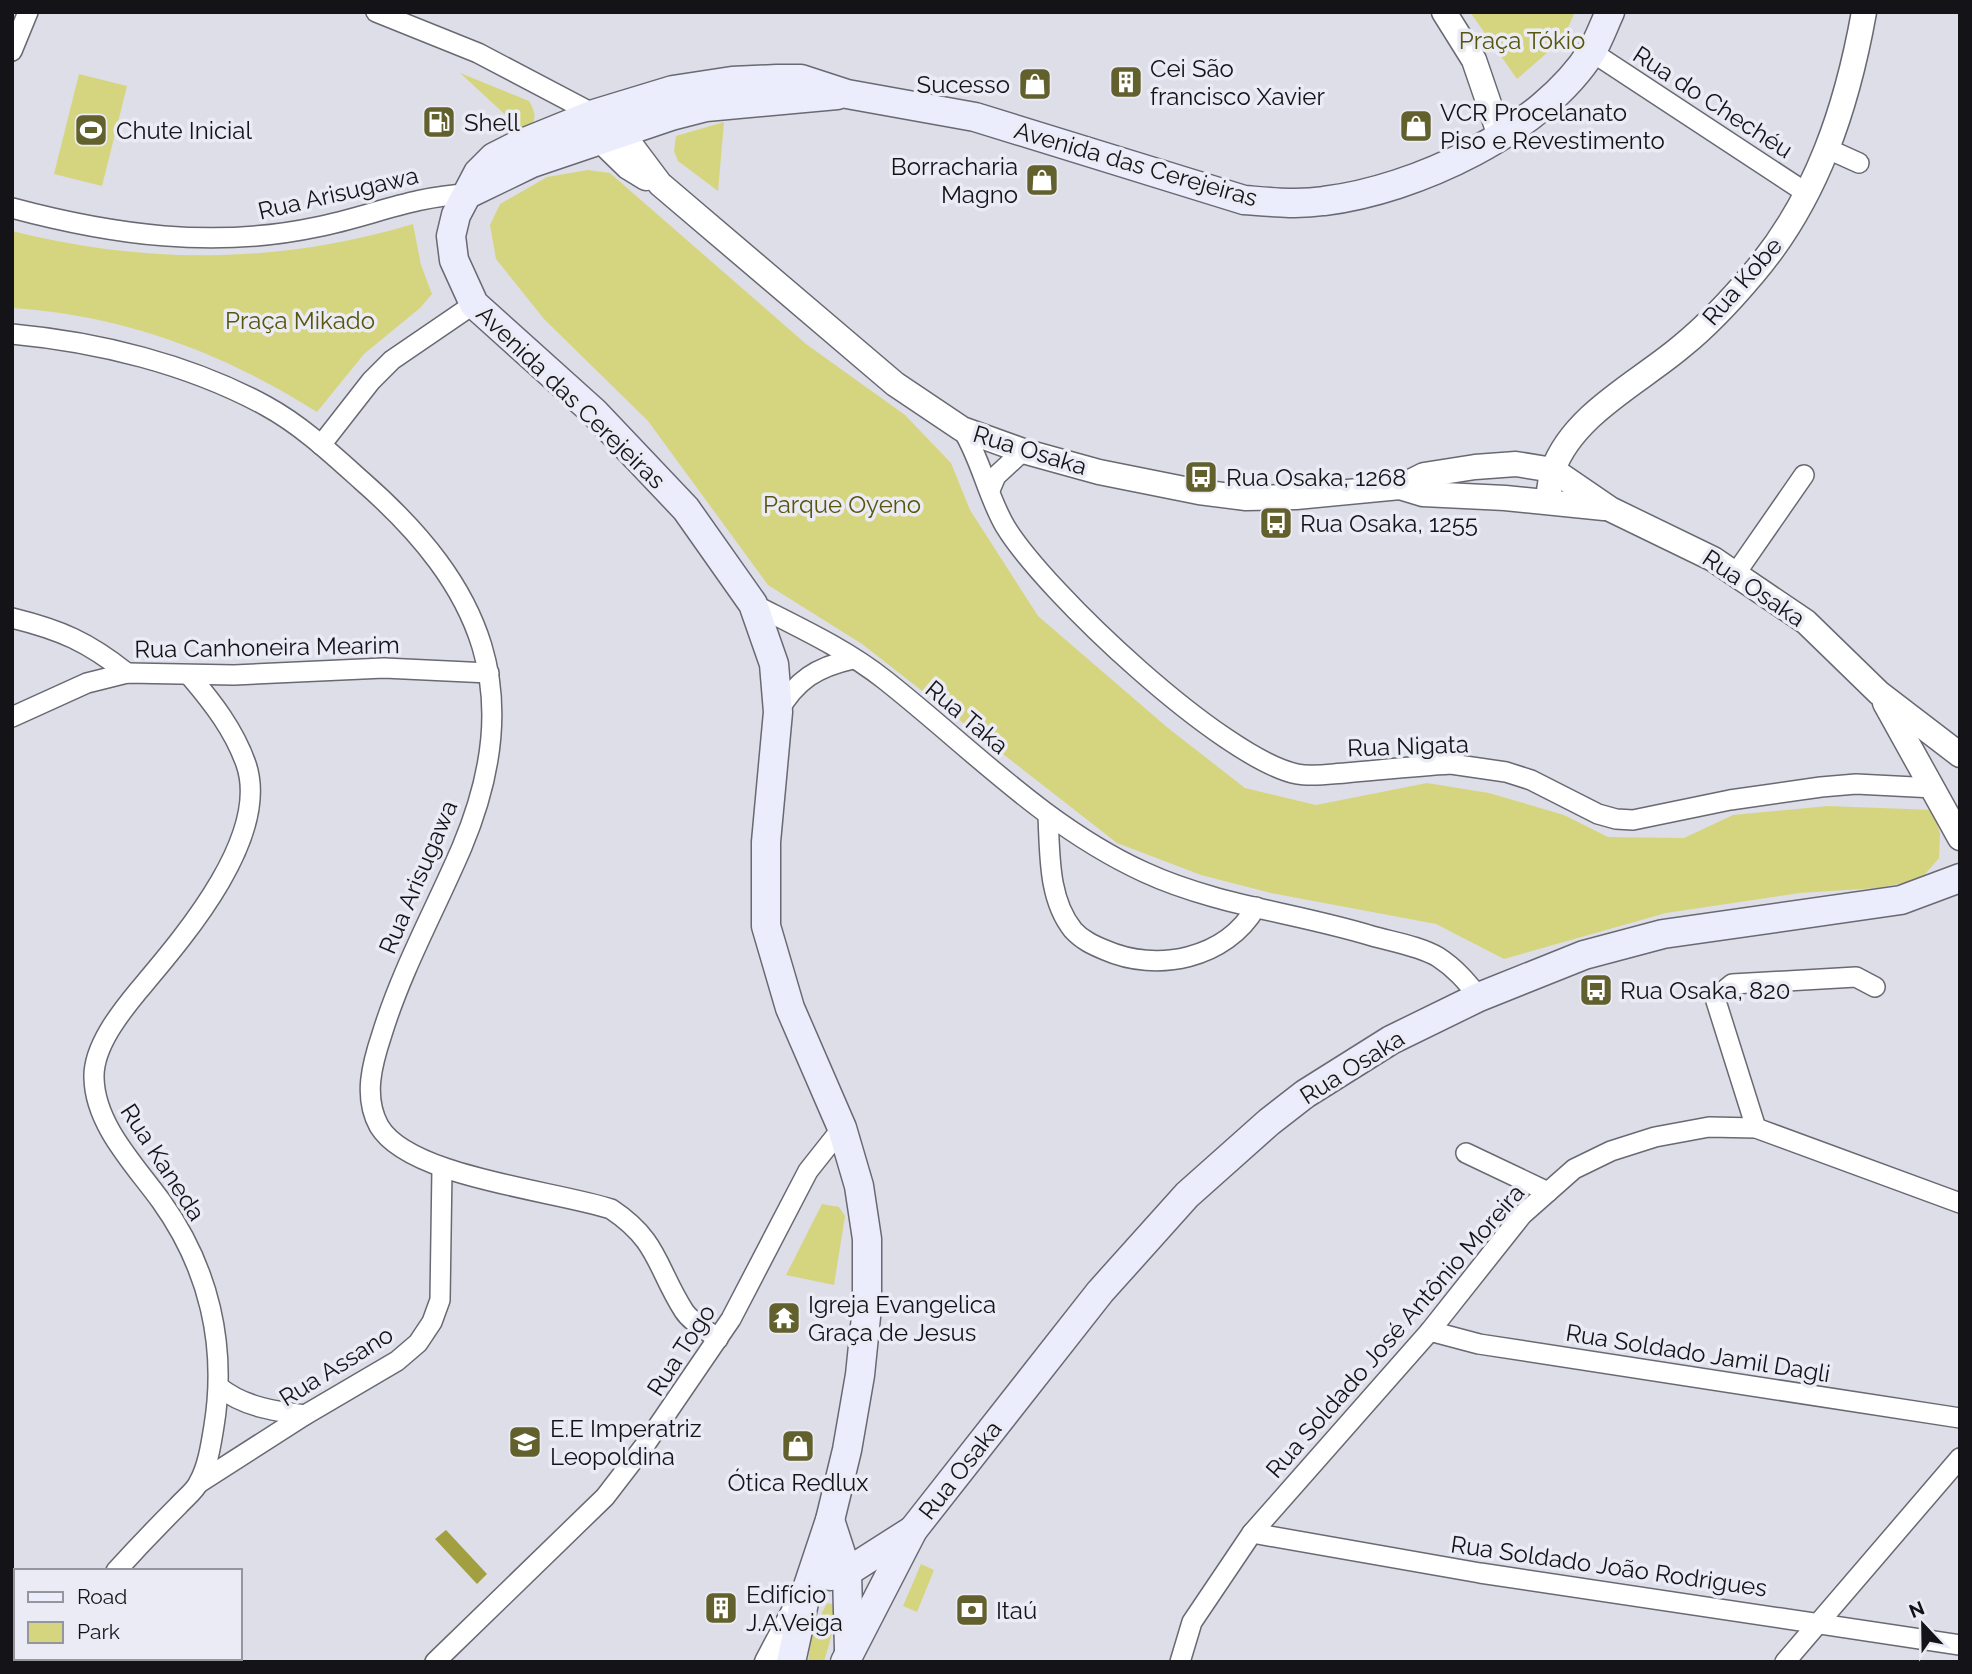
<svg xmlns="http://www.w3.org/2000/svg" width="1972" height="1674" font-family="Raleway,sans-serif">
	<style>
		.green { fill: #d6d57f }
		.water { fill: #a19f3f }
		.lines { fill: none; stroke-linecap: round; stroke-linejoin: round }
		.minor-casing { stroke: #686972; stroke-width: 22 }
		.tertiary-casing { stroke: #686972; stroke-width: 27 }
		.secondary-casing { stroke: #686972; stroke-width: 31 }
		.minor { stroke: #fff; stroke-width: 19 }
		.tertiary { stroke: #fff; stroke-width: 24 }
		.secondary { stroke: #ecedfc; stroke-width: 28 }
		.labels { text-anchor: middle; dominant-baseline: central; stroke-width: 7; stroke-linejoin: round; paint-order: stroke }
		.park-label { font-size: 24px; fill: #58560d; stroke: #ebebf5 }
		.poi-label { font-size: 24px; fill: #141418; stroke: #ebebf5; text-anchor: start }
		.street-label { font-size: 24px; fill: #141418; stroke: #ebebf5 }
	</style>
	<rect width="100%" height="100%" fill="#dddee8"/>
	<!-- green -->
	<g class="green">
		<polygon points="1470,12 1575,12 1563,39 1517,79"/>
		<path d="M460 73 529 101C537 115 537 122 524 132Z"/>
		<polygon points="79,74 127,86 102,186 54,174"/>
		<polygon points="724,122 718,191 678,161 674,151 676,136"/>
		<polygon points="588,170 610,173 806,344 905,415 951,463 970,510 1038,616 1168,728 1245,788 1316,805 1427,783 1489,793 1564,815 1608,837 1684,838 1733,815 1828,806 1933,810 1940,834 1939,858 1920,880 1877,888 1800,893 1666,913 1504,959 1436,924 1271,893 1201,875 1117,843 862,644 768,585 648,421 544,319 496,259 490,225 500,204 547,177"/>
		<path d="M413 224 421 265 432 294 420 308 364 354 317 412C224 353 123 315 12 308V231C147 265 280 264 413 224Z"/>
		<polygon points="822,1204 839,1207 845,1216 834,1285 786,1275"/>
		<polygon points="921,1564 934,1570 917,1612 903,1606"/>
		<path d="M827 1603 832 1604C837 1623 829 1644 824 1662H808L812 1632Z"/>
	</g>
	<!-- water -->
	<polygon class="water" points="446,1530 487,1574 477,1584 435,1539"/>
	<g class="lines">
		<defs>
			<g id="minor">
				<polyline points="376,12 478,53 594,114"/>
				<polyline points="12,51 28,12"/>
				<polyline points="1592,52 1808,194"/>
				<polyline points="1828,149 1859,163"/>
				<path d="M12 208C113 235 214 249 317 227 368 217 414 196 467 194"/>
				<path d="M12 334C98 342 189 364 266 406 301 425 332 454 362 481 483 587 527 692 462 847 435 910 402 969 382 1034 372 1064 363 1097 379 1126 409 1177 552 1190 611 1209 659 1241 656 1267 684 1311 691 1322 707 1330 718 1339"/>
				<path d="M962 429C981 459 987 495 1005 526 1045 592 1223 759 1297 774 1312 777 1330 774 1345 773 1380 770 1416 766 1451 764L1506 772 1531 780 1598 814 1616 819 1633 820 1730 800 1821 787 1856 784 1934 788"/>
				<polyline points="321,445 371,381 392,360 474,304"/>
				<polyline points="990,490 996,476 1023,451"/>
				<polyline points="1736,573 1804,475"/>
				<path d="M753 604C798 627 846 649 885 680 970 747 1044 826 1144 872 1215 905 1297 913 1372 936 1393 942 1419 946 1438 957 1455 968 1466 981 1479 997"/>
				<path d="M12 618C61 630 88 642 127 673"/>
				<path d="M778 712C796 680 817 667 853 659"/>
				<polyline points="12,717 87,683 127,673 234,675 384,668 489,673"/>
				<path d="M1048 816C1050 854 1048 899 1073 930 1082 940 1093 945 1105 950 1157 973 1226 959 1256 907"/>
				<polyline points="1756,1128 1715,998 1732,984 1856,977 1875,987"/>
				<polyline points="1466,1153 1548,1192"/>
				<polyline points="1430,1331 1479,1344 1960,1418"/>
				<path d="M219 1387C244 1407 274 1411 305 1415"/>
				<polyline points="199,1483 305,1415 397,1361 418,1343 432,1322 440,1300 442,1169"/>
				<polyline points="1252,1533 1480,1573 1960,1645"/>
				<path d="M116 1571C136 1549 157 1527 178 1506 184 1499 195 1491 199 1482 208 1466 211 1444 214 1426 227 1345 209 1268 161 1201 135 1165 95 1125 94 1078 93 1047 120 1013 139 990 182 939 271 837 246 764 234 730 213 703 190 676"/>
				<polyline points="32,1662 35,1658"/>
				<polyline points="435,1662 605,1497 645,1445 731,1319 808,1171 842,1128"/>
				<polyline points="1180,1662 1192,1622 1252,1533 1430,1331 1522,1215 1574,1169 1611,1151 1655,1137 1709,1127 1756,1128 1960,1203"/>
				<polyline points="1785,1662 1960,1458"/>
			</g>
			<g id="tertiary">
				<polyline points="1444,12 1474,60 1500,136"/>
				<polyline points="608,123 621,132 660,184 895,384 962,429 1023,451 1099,472 1199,492 1246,498 1296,497 1400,487 1424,475 1475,467 1516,464 1553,470 1610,509 1713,559 1806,622 1879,693 1960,755"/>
				<polyline points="589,129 628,167 646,178"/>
				<polyline points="1400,487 1423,494 1505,498 1604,508"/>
				<path d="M1548 501C1549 491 1550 479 1553 470 1573 414 1640 382 1682 346 1708 325 1732 299 1753 274 1817 199 1847 107 1864 12"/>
				<polyline points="1885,703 1960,838"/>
				<polyline points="767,1662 802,1596"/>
			</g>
			<g id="secondary">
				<polyline points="470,193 532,163 671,116 706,107 837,95"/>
				<polyline points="830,1520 847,1572 849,1650"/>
				<polyline points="830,1576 847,1572 913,1530"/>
				<path d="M791 1662 807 1589 830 1520 847 1450 860 1375 867 1307V1239L859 1186 842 1128 790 1008 766 926V842L778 712 774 664 753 604 686 509 594 412 474 304 454 260 451 236 456 215 478 173 494 157 520 144 594 114 673 90 732 81 777 79H801L847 94 975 117 1244 200C1271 202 1297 205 1324 201 1415 190 1542 131 1592 51 1599 39 1604 25 1610 12"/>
				<polyline points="845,1662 913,1530 1100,1292 1187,1195 1269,1122 1305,1094 1391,1040 1479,997 1584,955 1663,934 1901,900 1960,878"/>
			</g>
		</defs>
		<!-- minor casing -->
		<use href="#minor" class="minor-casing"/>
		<!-- tertiary casing -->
		<use href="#tertiary" class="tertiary-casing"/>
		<!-- secondary casing -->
		<use href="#secondary" class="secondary-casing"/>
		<!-- minor -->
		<use href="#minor" class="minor"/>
		<!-- tertiary -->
		<use href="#tertiary" class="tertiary"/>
		<!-- secondary -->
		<use href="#secondary" class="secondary"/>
	</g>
	<!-- icons -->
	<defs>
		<symbol id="building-square" viewBox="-11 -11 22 22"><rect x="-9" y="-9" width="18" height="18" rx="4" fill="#62612e" stroke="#ebebf5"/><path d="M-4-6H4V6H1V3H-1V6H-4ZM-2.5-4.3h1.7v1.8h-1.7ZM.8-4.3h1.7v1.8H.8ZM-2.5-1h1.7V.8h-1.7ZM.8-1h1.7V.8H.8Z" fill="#fff"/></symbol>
		<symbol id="shop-square" viewBox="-11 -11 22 22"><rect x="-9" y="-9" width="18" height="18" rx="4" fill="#62612e" stroke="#ebebf5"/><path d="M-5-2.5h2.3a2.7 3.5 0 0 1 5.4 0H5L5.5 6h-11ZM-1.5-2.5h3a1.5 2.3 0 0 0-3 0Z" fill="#fff"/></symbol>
		<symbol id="fuel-square" viewBox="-11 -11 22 22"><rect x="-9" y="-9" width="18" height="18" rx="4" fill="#62612e" stroke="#ebebf5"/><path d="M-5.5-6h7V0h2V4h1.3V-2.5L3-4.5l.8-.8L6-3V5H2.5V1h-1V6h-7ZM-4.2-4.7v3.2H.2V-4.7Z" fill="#fff"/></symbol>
		<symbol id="stadium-square" viewBox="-11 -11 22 22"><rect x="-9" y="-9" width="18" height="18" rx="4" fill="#62612e" stroke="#ebebf5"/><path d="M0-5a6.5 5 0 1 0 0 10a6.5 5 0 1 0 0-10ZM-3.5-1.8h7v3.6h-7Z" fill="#fff"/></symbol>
		<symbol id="bus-square" viewBox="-11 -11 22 22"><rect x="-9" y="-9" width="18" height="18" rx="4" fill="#62612e" stroke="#ebebf5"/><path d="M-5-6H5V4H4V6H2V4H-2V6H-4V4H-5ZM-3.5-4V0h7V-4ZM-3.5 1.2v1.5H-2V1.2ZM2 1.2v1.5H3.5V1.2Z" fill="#fff"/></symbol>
		<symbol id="temple-square" viewBox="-11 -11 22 22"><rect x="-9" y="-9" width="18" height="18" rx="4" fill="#62612e" stroke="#ebebf5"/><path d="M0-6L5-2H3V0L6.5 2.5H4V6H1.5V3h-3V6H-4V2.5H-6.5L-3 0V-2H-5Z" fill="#fff"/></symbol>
		<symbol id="school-square" viewBox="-11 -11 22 22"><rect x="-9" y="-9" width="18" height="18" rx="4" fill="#62612e" stroke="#ebebf5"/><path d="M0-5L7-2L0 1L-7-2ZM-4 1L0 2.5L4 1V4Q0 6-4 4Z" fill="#fff"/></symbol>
		<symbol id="bank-square" viewBox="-11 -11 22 22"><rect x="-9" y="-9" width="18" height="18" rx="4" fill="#62612e" stroke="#ebebf5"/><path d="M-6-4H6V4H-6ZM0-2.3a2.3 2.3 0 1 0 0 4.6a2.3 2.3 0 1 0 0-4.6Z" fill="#fff"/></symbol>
	</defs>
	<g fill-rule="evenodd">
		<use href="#building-square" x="1107" y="63" width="38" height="38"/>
		<use href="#shop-square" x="1016" y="65" width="38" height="38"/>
		<use href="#fuel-square" x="420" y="103" width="38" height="38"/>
		<use href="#shop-square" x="1397" y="107" width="38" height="38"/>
		<use href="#stadium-square" x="72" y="111" width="38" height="38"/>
		<use href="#shop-square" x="1023" y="161" width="38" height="38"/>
		<use href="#bus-square" x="1182" y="458" width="38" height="38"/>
		<use href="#bus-square" x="1257" y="504" width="38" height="38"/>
		<use href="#bus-square" x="1577" y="971" width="38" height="38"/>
		<use href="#temple-square" x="765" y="1299" width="38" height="38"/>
		<use href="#school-square" x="506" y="1423" width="38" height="38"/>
		<use href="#shop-square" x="779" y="1427" width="38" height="38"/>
		<use href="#building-square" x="702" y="1589" width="38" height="38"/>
		<use href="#bank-square" x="953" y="1591" width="38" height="38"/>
	</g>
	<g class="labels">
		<!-- park labels -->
		<g class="park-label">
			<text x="1522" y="40">Praça Tókio</text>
			<text x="300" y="320">Praça Mikado</text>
			<text x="842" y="504">Parque Oyeno</text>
		</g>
		<!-- poi labels -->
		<g class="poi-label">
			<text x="1150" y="68">Cei São<tspan x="1150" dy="28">francisco Xavier</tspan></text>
			<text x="1010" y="84" text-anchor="end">Sucesso</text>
			<text x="1440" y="112">VCR Procelanato<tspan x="1440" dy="28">Piso e Revestimento</tspan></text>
			<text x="464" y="122">Shell</text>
			<text x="116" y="130">Chute Inicial</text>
			<text x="1018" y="166" text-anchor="end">Borracharia<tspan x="1018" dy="28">Magno</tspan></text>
			<text x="1226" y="477">Rua Osaka, 1268</text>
			<text x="1300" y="523">Rua Osaka, 1255</text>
			<text x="1620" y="990">Rua Osaka, 820</text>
			<text x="808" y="1304">Igreja Evangelica<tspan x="808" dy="28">Graça de Jesus</tspan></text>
			<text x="550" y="1428">E.E Imperatriz<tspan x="550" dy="28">Leopoldina</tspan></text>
			<text x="798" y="1482" text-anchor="middle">Ótica Redlux</text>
			<text x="746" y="1594">Edifício<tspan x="746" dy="28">J.A.Veiga</tspan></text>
			<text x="996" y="1610">Itaú</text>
		</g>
		<!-- street labels -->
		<g class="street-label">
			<text transform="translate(1713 102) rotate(33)">Rua do Chechéu</text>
			<text transform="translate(1136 164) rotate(16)">Avenida das Cerejeiras</text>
			<text transform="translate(338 193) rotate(-13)">Rua Arisugawa</text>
			<text transform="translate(1742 281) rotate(-49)">Rua Kobe</text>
			<text transform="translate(571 397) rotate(44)">Avenida das Cerejeiras</text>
			<text transform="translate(1030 450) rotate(17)">Rua Osaka</text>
			<text transform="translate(1754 588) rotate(34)">Rua Osaka</text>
			<text transform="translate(267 647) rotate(-1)">Rua Canhoneira Mearim</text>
			<text transform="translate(967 717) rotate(40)">Rua Taka</text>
			<text transform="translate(1408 746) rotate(-2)">Rua Nigata</text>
			<text transform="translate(418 877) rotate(-67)">Rua Arisugawa</text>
			<text transform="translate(1352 1067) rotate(-32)">Rua Osaka</text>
			<text transform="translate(163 1162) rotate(57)">Rua Kaneda</text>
			<text transform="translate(1395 1331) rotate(-49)">Rua Soldado José Antônio Moreira</text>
			<text transform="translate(681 1350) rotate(-57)">Rua Togo</text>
			<text transform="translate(1698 1353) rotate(9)">Rua Soldado Jamil Dagli</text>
			<text transform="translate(336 1366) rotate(-32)">Rua Assano</text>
			<text transform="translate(960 1470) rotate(-52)">Rua Osaka</text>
			<text transform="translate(1609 1566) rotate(8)">Rua Soldado João Rodrigues</text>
		</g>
	</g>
	<!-- border -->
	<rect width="1972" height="1674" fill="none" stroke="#141418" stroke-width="28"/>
	<!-- legend -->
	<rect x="14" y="1569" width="228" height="91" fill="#ebebf5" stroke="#95959d" stroke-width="2"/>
	<rect x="28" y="1592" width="35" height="10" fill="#ecedfc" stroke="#95959d" stroke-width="2"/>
	<text x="77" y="1604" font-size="21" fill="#141418">Road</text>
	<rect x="28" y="1622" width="35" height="21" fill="#d6d57f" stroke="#95959d" stroke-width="2"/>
	<text x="77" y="1639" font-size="21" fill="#141418">Park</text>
	<!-- north arrow -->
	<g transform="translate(1923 1625) rotate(338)" stroke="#ebebf5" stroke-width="5" paint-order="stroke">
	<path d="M0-5L12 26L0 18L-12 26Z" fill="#141418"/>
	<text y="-10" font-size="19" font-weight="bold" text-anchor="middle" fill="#141418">N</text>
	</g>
</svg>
